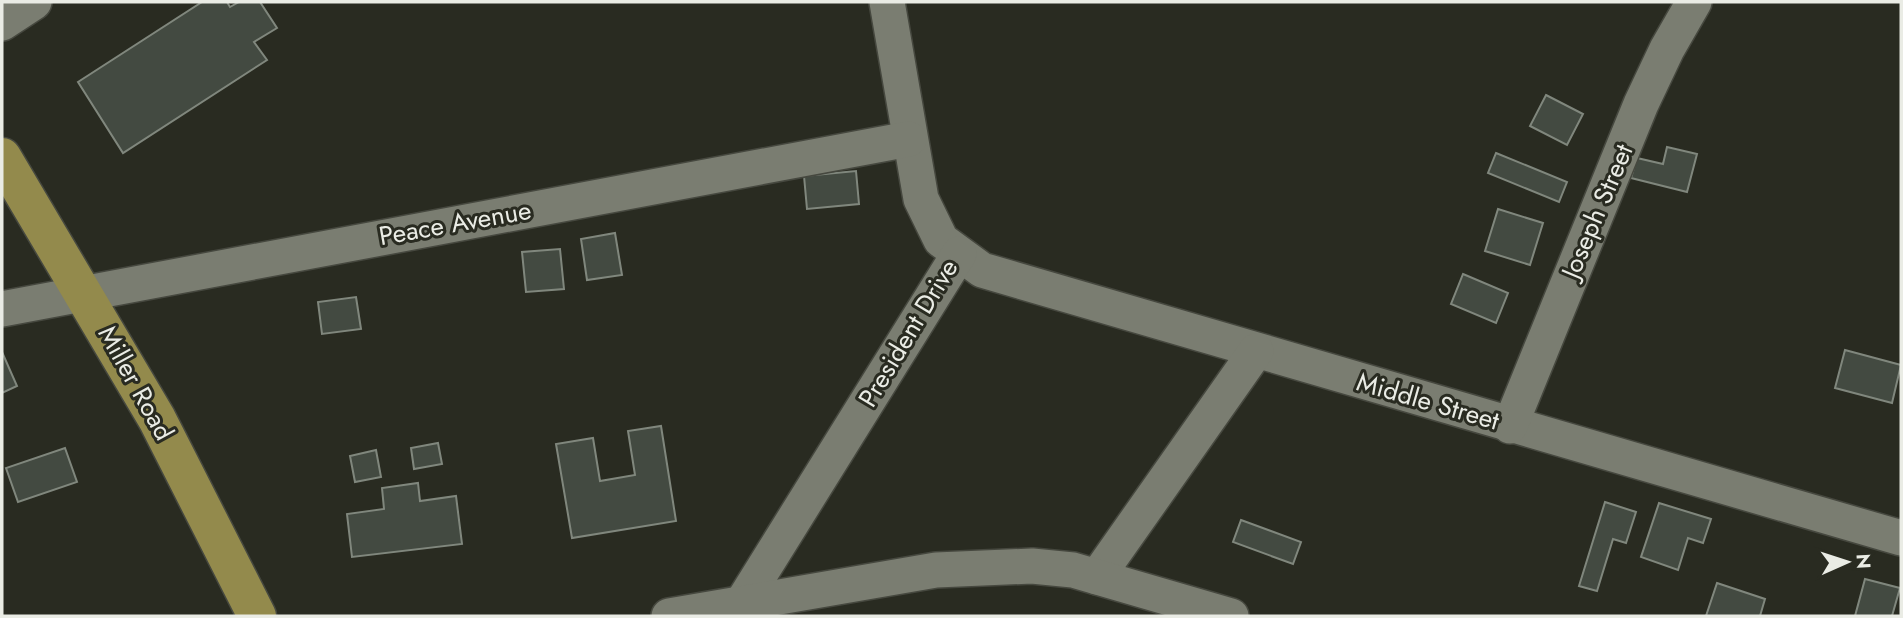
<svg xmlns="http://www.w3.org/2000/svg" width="1903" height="618" font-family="Jost,sans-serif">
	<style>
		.building { fill: #434a41; stroke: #80877d; stroke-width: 2 }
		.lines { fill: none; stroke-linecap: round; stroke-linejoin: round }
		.minor-casing { stroke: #46483f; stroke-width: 38 }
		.major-casing { stroke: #46483f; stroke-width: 41 }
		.minor { stroke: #7a7d71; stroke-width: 35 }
		.major { stroke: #938a4c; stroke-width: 38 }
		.labels { text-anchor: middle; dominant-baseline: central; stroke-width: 6; stroke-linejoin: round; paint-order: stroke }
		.street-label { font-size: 26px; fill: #eaece5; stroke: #292b21 }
	</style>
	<rect width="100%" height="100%" fill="#292b21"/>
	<!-- building -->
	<g class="building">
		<polygon points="202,2 227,2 230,7 239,2 260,2 277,28 254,42 267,60 123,153 78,82"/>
		<polygon points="1546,95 1583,114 1567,145 1530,126"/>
		<polygon points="1667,147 1697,154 1687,192 1631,178 1637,158 1663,164"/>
		<polygon points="1496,153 1567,182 1559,202 1488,173"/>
		<polygon points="856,171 859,204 807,209 804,176"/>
		<polygon points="1498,209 1543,223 1530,265 1485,251"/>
		<polygon points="615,233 622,275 587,280 581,239"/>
		<polygon points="560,249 564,289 526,292 522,252"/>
		<polygon points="1463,274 1508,293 1496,323 1451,304"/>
		<polygon points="356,297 361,329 322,334 318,302"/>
		<polygon points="1845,350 1901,365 1892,403 1835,388"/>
		<polygon points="2,352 17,386 2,393"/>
		<polygon points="661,426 676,521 572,538 556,444 593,438 600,481 635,475 628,431"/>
		<polygon points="438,443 442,464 414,469 411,448"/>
		<polygon points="65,448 77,482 18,502 6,468"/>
		<polygon points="376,450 381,477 355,482 350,456"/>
		<polygon points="418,483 420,501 456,496 462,544 352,557 347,514 384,509 382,488"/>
		<polygon points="1605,502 1636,512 1626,543 1613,539 1597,591 1579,586"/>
		<polygon points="1659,503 1711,519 1703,543 1688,538 1678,570 1641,557"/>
		<polygon points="1241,520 1301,542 1293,564 1233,542"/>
		<polygon points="1865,579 1900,588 1892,616 1855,616"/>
		<polygon points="1717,583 1765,599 1760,616 1706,616"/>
	</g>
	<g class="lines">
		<defs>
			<g id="minor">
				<polyline points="887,2 921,199 941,240 982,270 1901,538"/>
				<polyline points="2,23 34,2"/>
				<polyline points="2,309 909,139"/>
				<polyline points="1510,426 1641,104 1667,49 1694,2"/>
				<polyline points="1097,577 1256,351"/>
				<polyline points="742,603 959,254"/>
				<polyline points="669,616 936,570 1032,566 1073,570 1231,616"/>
			</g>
			<polyline id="major" points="2,157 157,419 257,616"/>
		</defs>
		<!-- minor casing -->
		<use href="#minor" class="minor-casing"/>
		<!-- major casing -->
		<use href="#major" class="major-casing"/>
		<!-- minor -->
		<use href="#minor" class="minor"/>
		<!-- major -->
		<use href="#major" class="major"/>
	</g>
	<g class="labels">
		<!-- street labels -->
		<g class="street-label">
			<text transform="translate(1597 211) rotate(-67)">Joseph Street</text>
			<text transform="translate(455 223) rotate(-10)">Peace Avenue</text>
			<text transform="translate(908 333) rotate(-59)">President Drive</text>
			<text transform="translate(136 383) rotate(61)">Miller Road</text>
			<text transform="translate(1428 401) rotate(16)">Middle Street</text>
		</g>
	</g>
	<!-- border -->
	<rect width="1903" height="618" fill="none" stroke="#eaece5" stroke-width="7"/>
	<!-- north arrow -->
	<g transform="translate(1847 562) rotate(87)" stroke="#292b21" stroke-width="5" paint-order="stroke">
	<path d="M0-5L12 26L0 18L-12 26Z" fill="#eaece5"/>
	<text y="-10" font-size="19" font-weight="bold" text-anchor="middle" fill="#eaece5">N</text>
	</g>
</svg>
